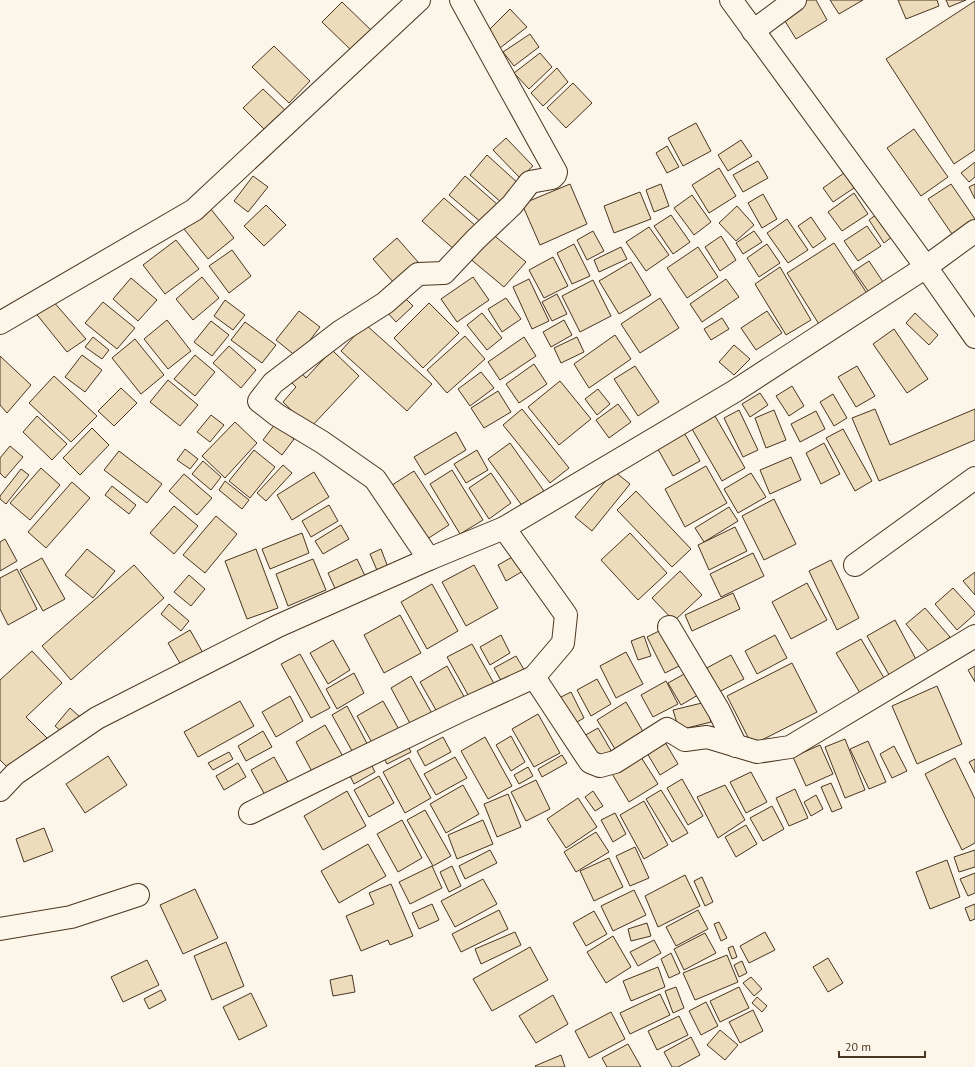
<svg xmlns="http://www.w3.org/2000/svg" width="975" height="1067" font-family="'PT Sans',sans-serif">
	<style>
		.building { fill: #ecdcbc; stroke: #4a3520 }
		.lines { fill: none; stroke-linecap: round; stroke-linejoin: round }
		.street-casing { stroke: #4a3520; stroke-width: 24 }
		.secondary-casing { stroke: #4a3520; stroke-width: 24 }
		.street { stroke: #fbf6e9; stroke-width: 22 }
		.secondary { stroke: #fbf6e9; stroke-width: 22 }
	</style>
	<rect width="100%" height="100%" fill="#fbf6e9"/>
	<!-- building -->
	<g class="building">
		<polygon points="801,0 816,0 827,20 796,39 780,13"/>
		<polygon points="830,0 863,0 839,14"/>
		<polygon points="898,0 937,0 939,6 906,19"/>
		<polygon points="946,0 966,0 949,7"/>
		<polygon points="975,1 975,150 954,164 886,59"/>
		<polygon points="342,2 373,32 353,52 322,22"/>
		<polygon points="510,9 527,27 500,48 486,33"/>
		<polygon points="530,34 539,47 514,66 503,52"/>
		<polygon points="274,46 310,81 289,103 252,67"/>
		<polygon points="540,53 552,67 529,89 514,73"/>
		<polygon points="557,68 568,82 543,106 531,93"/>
		<polygon points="573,83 592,103 566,128 547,108"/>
		<polygon points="263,89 288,113 268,133 243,108"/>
		<polygon points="696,123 711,151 683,166 668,138"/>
		<polygon points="914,129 948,177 921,196 887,148"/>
		<polygon points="506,138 533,166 520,178 493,150"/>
		<polygon points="741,140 752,156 728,171 718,155"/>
		<polygon points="667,146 679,167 667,173 656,153"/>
		<polygon points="487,155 519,184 502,203 470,175"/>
		<polygon points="758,161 768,178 743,192 733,175"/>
		<polygon points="975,162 975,177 969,182 961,173"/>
		<polygon points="719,168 736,196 709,213 692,185"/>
		<polygon points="844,173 854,188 833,202 823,188"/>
		<polygon points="253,176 268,187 248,212 234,201"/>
		<polygon points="465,176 498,205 482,223 449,195"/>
		<polygon points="570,184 587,224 540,245 522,204"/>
		<polygon points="661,184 669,206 654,212 646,190"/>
		<polygon points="951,184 975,219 975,222 954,237 928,199"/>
		<polygon points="975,184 975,199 969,187"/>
		<polygon points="640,192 651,219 614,233 604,206"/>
		<polygon points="854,193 868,214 842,231 828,212"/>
		<polygon points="763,194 777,219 762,228 748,203"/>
		<polygon points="692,195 711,222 694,235 674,208"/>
		<polygon points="444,198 477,227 456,251 422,221"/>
		<polygon points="266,205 286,225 264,246 244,226"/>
		<polygon points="737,206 754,225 736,241 719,223"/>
		<polygon points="210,208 234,238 208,259 184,229"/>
		<polygon points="881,211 897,233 884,243 869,220"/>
		<polygon points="671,215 690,242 673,254 654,226"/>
		<polygon points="811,217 826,239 813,248 798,226"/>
		<polygon points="787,219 808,250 788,263 767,233"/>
		<polygon points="867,226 881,246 858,261 844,241"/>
		<polygon points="649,227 669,255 646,271 626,242"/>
		<polygon points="593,231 604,251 587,260 577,240"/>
		<polygon points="754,231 762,242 743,254 736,243"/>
		<polygon points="490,232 526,262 504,287 468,257"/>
		<polygon points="721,236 736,260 720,271 705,247"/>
		<polygon points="397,238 418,262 394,283 373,259"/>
		<polygon points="176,240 199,269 165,294 143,265"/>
		<polygon points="834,243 870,298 822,329 787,273"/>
		<polygon points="574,244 590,276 572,284 557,253"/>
		<polygon points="767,244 780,263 759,277 747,258"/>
		<polygon points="621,247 627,259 599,272 594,260"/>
		<polygon points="698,247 718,277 687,298 667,268"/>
		<polygon points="232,250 251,276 229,293 209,266"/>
		<polygon points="553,257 568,286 544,298 529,270"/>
		<polygon points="869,261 887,288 873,298 854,271"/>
		<polygon points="631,262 651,295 619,314 599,281"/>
		<polygon points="780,267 811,320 786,335 755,284"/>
		<polygon points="202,277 219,298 193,320 176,299"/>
		<polygon points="473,277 489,300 457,322 441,299"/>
		<polygon points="131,278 157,300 138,321 113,299"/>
		<polygon points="529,279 549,321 532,329 513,287"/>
		<polygon points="726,279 739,297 702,322 690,304"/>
		<polygon points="593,280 611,316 580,332 562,296"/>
		<polygon points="557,294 567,314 552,321 542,302"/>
		<polygon points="404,297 413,306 396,322 387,312"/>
		<polygon points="506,298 521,319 502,332 488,309"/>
		<polygon points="660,298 679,328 640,353 621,324"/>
		<polygon points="52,300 86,339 67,352 34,311"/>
		<polygon points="225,300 245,315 233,330 214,316"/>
		<polygon points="103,302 135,328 117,349 85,323"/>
		<polygon points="429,303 459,333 423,368 394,338"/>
		<polygon points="299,311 320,327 297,357 276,340"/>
		<polygon points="767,311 782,333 756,350 741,328"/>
		<polygon points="482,313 502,338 487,350 467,325"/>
		<polygon points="915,313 938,335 929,345 906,323"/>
		<polygon points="722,318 729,329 711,340 704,329"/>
		<polygon points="167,320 191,351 168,369 144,339"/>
		<polygon points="564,320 572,335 551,347 543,332"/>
		<polygon points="211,321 229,335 212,356 194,342"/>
		<polygon points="245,322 276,345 262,363 231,340"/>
		<polygon points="365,324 432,384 407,411 341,351"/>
		<polygon points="894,329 928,379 907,393 873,344"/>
		<polygon points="615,335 631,359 589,388 574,364"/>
		<polygon points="465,336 485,359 447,393 427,370"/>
		<polygon points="93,337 109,350 102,359 85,347"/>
		<polygon points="524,337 536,356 500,380 488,362"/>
		<polygon points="577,337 584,352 561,363 554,348"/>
		<polygon points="135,339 164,375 141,394 112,358"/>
		<polygon points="734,345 750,359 734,375 719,362"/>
		<polygon points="229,346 256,370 241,388 213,363"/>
		<polygon points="332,350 359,376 310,428 283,402 296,387 288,379 298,369 306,378"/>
		<polygon points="82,355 102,370 85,392 65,377"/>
		<polygon points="195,355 215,372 195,396 174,379"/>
		<polygon points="0,356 31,385 7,413 0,405"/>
		<polygon points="534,364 547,384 519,403 506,384"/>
		<polygon points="635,366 659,402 638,416 614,379"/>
		<polygon points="857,366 875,396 856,407 838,377"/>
		<polygon points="481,372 494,388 470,406 458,389"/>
		<polygon points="54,376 97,416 71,442 29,403"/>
		<polygon points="168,380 198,405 180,426 150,402"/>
		<polygon points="560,381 591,419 559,445 528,407"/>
		<polygon points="792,386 804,406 789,416 776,396"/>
		<polygon points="121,388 137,403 114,426 98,411"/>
		<polygon points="598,389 610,404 597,415 585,399"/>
		<polygon points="498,391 511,412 484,428 471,408"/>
		<polygon points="760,393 768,405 750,417 742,404"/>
		<polygon points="833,394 847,418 834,426 820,402"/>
		<polygon points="618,404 631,422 609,438 596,420"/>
		<polygon points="522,409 569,468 550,483 503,425"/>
		<polygon points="875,409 890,445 975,409 975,440 879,481 852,418"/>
		<polygon points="739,410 758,450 743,457 724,418"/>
		<polygon points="774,410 786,440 766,448 755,418"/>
		<polygon points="816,411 825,429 800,442 791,424"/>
		<polygon points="211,415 224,425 210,442 197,432"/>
		<polygon points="37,416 67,444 52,460 23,432"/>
		<polygon points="715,416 745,468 722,481 692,429"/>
		<polygon points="235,422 257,443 225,478 202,456"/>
		<polygon points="275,424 294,439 282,455 263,440"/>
		<polygon points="92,428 109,445 80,475 63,458"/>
		<polygon points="682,429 700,461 673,476 655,444"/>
		<polygon points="843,429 872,481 855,491 826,438"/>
		<polygon points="456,432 466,450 425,475 414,457"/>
		<polygon points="510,443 544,491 523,507 488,459"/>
		<polygon points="824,443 840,474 821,484 806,453"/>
		<polygon points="10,446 23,457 5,478 0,473 0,458"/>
		<polygon points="185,449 198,459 190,469 177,460"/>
		<polygon points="254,450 275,467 250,498 229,481"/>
		<polygon points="477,450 488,470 466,483 454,464"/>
		<polygon points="119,451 162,484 147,503 104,470"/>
		<polygon points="791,457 801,480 770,494 760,470"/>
		<polygon points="203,461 221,477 211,490 192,474"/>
		<polygon points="283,465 292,473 266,501 257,493"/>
		<polygon points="706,466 727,503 685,527 665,489"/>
		<polygon points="41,468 60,485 30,520 10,503"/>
		<polygon points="21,469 29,475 6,504 0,499 0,496"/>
		<polygon points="452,470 483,520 460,534 430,484"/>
		<polygon points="414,471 449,525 424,541 389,487"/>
		<polygon points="614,471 630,484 592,531 575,517"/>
		<polygon points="314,472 329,497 292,520 277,495"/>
		<polygon points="491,473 511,503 489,519 469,488"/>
		<polygon points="751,473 766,497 738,513 724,489"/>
		<polygon points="184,474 212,498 197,515 169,491"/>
		<polygon points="225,481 249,500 242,509 219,490"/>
		<polygon points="72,482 90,498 46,548 28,532"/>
		<polygon points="112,486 136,505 129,514 105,495"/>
		<polygon points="636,491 691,549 672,567 617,510"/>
		<polygon points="774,499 796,544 764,560 742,516"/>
		<polygon points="329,505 338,521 311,537 302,521"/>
		<polygon points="174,506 198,526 174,554 150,533"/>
		<polygon points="729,507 738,521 704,542 695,528"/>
		<polygon points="216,516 237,534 205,573 183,555"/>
		<polygon points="341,525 349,539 323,554 315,541"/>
		<polygon points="735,527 747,551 709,570 698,545"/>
		<polygon points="302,533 309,553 270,569 262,549"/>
		<polygon points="630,533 667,573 638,600 601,560"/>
		<polygon points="5,539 17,561 0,571 0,542"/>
		<polygon points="87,549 115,571 93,598 65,575"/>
		<polygon points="256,549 278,608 247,619 225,561"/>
		<polygon points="381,549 389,570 379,575 370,554"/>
		<polygon points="753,553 764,576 721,597 710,574"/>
		<polygon points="514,556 523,571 506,581 498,565"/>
		<polygon points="42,558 65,599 43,611 20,570"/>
		<polygon points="313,559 326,590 288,606 276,574"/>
		<polygon points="357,559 367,580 338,595 328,573"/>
		<polygon points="831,560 859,618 837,630 809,571"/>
		<polygon points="134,565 164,598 71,680 42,646"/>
		<polygon points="474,565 498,608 466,626 442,582"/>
		<polygon points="17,569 37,609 8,625 0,609 0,578"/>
		<polygon points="680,571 702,595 674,621 652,598"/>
		<polygon points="975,572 975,595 963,581"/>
		<polygon points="189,575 205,589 191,606 174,592"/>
		<polygon points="807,583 827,620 791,639 772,602"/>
		<polygon points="432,584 458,631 427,649 401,602"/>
		<polygon points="953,588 975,612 975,614 957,630 935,604"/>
		<polygon points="733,593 740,609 692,631 685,615"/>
		<polygon points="169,604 189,621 181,631 161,614"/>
		<polygon points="925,608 950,637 930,653 906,624"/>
		<polygon points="400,615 421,653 384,673 364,635"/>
		<polygon points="895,620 919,665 892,680 867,636"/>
		<polygon points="190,630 203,653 181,665 168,643"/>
		<polygon points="661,630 679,666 665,673 647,637"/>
		<polygon points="501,635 510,653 490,665 480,647"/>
		<polygon points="775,635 787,658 757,674 745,651"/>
		<polygon points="644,636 651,656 638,660 631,641"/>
		<polygon points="861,639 887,683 863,698 836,653"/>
		<polygon points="333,640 350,670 328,684 310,653"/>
		<polygon points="472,644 497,689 472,702 447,657"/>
		<polygon points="32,651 62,683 26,717 47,738 12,772 0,760 0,680"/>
		<polygon points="626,652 643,684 616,698 600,666"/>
		<polygon points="300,654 330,708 311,718 281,664"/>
		<polygon points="731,655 744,679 715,694 703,670"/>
		<polygon points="516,656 526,673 504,686 494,668"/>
		<polygon points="792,663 817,712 752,745 727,696"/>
		<polygon points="447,666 467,702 440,717 420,682"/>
		<polygon points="975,666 975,682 968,670"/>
		<polygon points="354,673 364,693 337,709 326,689"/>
		<polygon points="686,673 698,695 681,705 668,683"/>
		<polygon points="411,676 434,717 413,729 391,688"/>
		<polygon points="597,679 611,704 591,716 577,690"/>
		<polygon points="666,681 678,704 653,717 641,695"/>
		<polygon points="937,686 962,744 917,764 892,706"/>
		<polygon points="571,692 584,718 572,725 559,698"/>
		<polygon points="290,696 303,721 276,737 262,712"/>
		<polygon points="240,701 254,726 198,757 184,732"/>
		<polygon points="383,701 401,733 375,748 357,716"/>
		<polygon points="626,702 645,735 617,752 597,720"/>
		<polygon points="706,702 711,722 679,730 673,710"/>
		<polygon points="347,706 370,749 356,758 332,715"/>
		<polygon points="70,708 80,717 66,735 55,726"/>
		<polygon points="538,714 560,753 534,767 512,729"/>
		<polygon points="325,725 345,760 315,777 296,742"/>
		<polygon points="598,728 613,754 597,764 582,737"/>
		<polygon points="263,731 272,747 246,761 238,746"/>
		<polygon points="511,736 525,762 511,771 496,745"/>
		<polygon points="443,737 451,752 425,766 417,751"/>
		<polygon points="485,737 512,786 488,799 461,751"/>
		<polygon points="662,737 678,764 660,775 644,748"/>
		<polygon points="845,739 865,790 845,798 825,747"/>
		<polygon points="405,740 411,752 387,764 381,753"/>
		<polygon points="868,741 886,782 869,789 850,749"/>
		<polygon points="820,745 833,774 806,786 793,757"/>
		<polygon points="894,746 907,771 892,778 880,754"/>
		<polygon points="229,752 233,759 213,770 208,763"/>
		<polygon points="639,754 658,784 629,802 611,772"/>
		<polygon points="562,755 567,763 542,777 538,769"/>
		<polygon points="108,756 127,785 85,813 66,784"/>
		<polygon points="274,757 288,782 265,795 251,770"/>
		<polygon points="455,757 467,778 436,795 424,774"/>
		<polygon points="409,758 431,798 405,813 383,772"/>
		<polygon points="955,758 975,799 975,843 962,850 925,774"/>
		<polygon points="975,759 975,773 969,762"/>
		<polygon points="369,760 375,772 354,784 348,772"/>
		<polygon points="238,763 246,777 224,790 216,776"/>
		<polygon points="528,767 533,776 519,784 514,775"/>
		<polygon points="751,772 767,802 746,813 730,782"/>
		<polygon points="379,776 394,803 369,817 354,790"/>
		<polygon points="682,779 703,816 688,825 667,788"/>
		<polygon points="536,780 550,809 526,821 511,792"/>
		<polygon points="831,783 842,808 832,812 821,787"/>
		<polygon points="463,785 479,814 446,833 430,804"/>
		<polygon points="725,785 745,820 718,838 697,797"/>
		<polygon points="795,789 808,818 789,826 776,798"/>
		<polygon points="661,790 688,833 672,842 646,799"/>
		<polygon points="347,791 366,826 323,850 304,816"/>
		<polygon points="593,791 603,806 595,811 585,797"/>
		<polygon points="508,794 521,827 497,837 484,804"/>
		<polygon points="816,795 823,809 811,816 804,802"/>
		<polygon points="578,798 597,827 566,848 547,819"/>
		<polygon points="644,801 668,845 644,859 620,815"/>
		<polygon points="772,806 784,829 763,841 750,818"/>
		<polygon points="425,810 451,856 433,866 407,820"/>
		<polygon points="615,813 626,834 613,842 601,820"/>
		<polygon points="402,820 422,858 398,872 377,834"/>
		<polygon points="483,820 493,844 457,859 448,835"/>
		<polygon points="746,825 757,844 736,857 725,837"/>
		<polygon points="44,828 53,851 24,862 16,839"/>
		<polygon points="596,832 609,852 576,872 564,852"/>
		<polygon points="368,844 386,876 339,903 321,871"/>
		<polygon points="635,847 649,878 630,886 616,856"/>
		<polygon points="490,850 497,863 465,879 459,866"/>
		<polygon points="975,850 975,867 959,872 954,857"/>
		<polygon points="609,858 623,887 594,901 580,871"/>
		<polygon points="947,860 960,897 930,909 916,872"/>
		<polygon points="432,866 442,888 410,904 399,882"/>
		<polygon points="452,866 461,886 449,892 440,872"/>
		<polygon points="975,873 975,893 968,896 960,879"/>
		<polygon points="685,875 700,906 658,927 645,896"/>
		<polygon points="702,877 713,902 705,906 694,881"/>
		<polygon points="483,879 497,904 455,927 441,901"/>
		<polygon points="391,884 413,936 390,945 388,940 361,951 346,916 374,904 369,893"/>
		<polygon points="195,889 218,938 183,954 160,905"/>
		<polygon points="634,890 646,915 613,931 601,906"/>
		<polygon points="432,904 439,920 419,929 412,913"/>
		<polygon points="975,904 975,919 970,921 965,908"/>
		<polygon points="499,910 508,929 461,952 452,934"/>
		<polygon points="698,910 708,929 676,946 666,927"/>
		<polygon points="594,911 607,934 586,946 573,923"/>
		<polygon points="719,922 727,938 721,941 714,924"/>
		<polygon points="647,923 651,936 631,941 628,929"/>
		<polygon points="515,932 521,945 481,964 475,949"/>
		<polygon points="765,932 775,950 749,963 740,946"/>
		<polygon points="705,933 716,953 684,970 674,949"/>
		<polygon points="613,936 631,967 606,983 587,952"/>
		<polygon points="654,940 661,953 638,966 630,952"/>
		<polygon points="226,942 244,986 212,1000 194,956"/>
		<polygon points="733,946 737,957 732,959 728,948"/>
		<polygon points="530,947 548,980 492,1011 473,979"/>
		<polygon points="671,953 680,973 669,978 661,959"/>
		<polygon points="727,955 738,982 695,1000 683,973"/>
		<polygon points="828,958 843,983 828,992 813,967"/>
		<polygon points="147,960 159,985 123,1002 111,977"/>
		<polygon points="742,961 747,973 739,977 734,965"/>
		<polygon points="658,967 665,987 631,1001 623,981"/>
		<polygon points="352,975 355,992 333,996 330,980"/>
		<polygon points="751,977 762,989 754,996 743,983"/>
		<polygon points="676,987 684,1008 673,1013 665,991"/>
		<polygon points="739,987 749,1008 720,1022 710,1001"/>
		<polygon points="161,990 166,1000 149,1009 144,999"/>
		<polygon points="251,993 267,1026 239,1040 223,1007"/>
		<polygon points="660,994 670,1015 630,1034 620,1013"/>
		<polygon points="553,995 568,1024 536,1043 519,1016"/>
		<polygon points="757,997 767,1006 762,1012 752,1003"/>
		<polygon points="706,1002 718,1026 701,1035 689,1011"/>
		<polygon points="753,1010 763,1031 740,1043 729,1022"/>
		<polygon points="611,1012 625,1039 589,1058 575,1031"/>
		<polygon points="679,1016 688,1035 657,1050 648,1031"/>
		<polygon points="720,1030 738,1045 725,1060 707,1045"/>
		<polygon points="691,1037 700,1055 678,1067 672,1067 664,1052"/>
		<polygon points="628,1044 641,1067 607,1067 602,1058"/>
		<polygon points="561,1055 565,1067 536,1067 535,1066"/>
	</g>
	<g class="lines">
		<defs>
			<g id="street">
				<polyline points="753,31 795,0"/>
				<polyline points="0,323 194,210 419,0"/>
				<polyline points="429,559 375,479 322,442 277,415 259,401 273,383 341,331 385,303 418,274 444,273 476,239 512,205 530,182 552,178 555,175 556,172 461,0"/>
				<polyline points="855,565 975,478"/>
				<polyline points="669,627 719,711 736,746"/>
				<polyline points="534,677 590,762 600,766 615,762 667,729 685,740 707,737 757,752 790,747 975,636"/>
				<polyline points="0,790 15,774 97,718 278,626 429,559 504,528 735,391 926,267 975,231"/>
				<polyline points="250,813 317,780 464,709 534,677 563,643 566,615 504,528"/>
				<polyline points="0,929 71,917 138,895"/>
			</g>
			<polyline id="secondary" points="731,0 926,267 975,337"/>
		</defs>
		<!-- street casing -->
		<use href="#street" class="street-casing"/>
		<!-- secondary casing -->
		<use href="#secondary" class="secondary-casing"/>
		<!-- street -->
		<use href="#street" class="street"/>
		<!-- secondary -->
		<use href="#secondary" class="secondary"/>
	</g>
	<!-- scale -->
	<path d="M839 1051v6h86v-6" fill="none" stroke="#4a3520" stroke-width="2"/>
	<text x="845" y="1051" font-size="12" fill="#4a3520" stroke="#fbf6e9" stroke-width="3" paint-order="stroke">20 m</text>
</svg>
